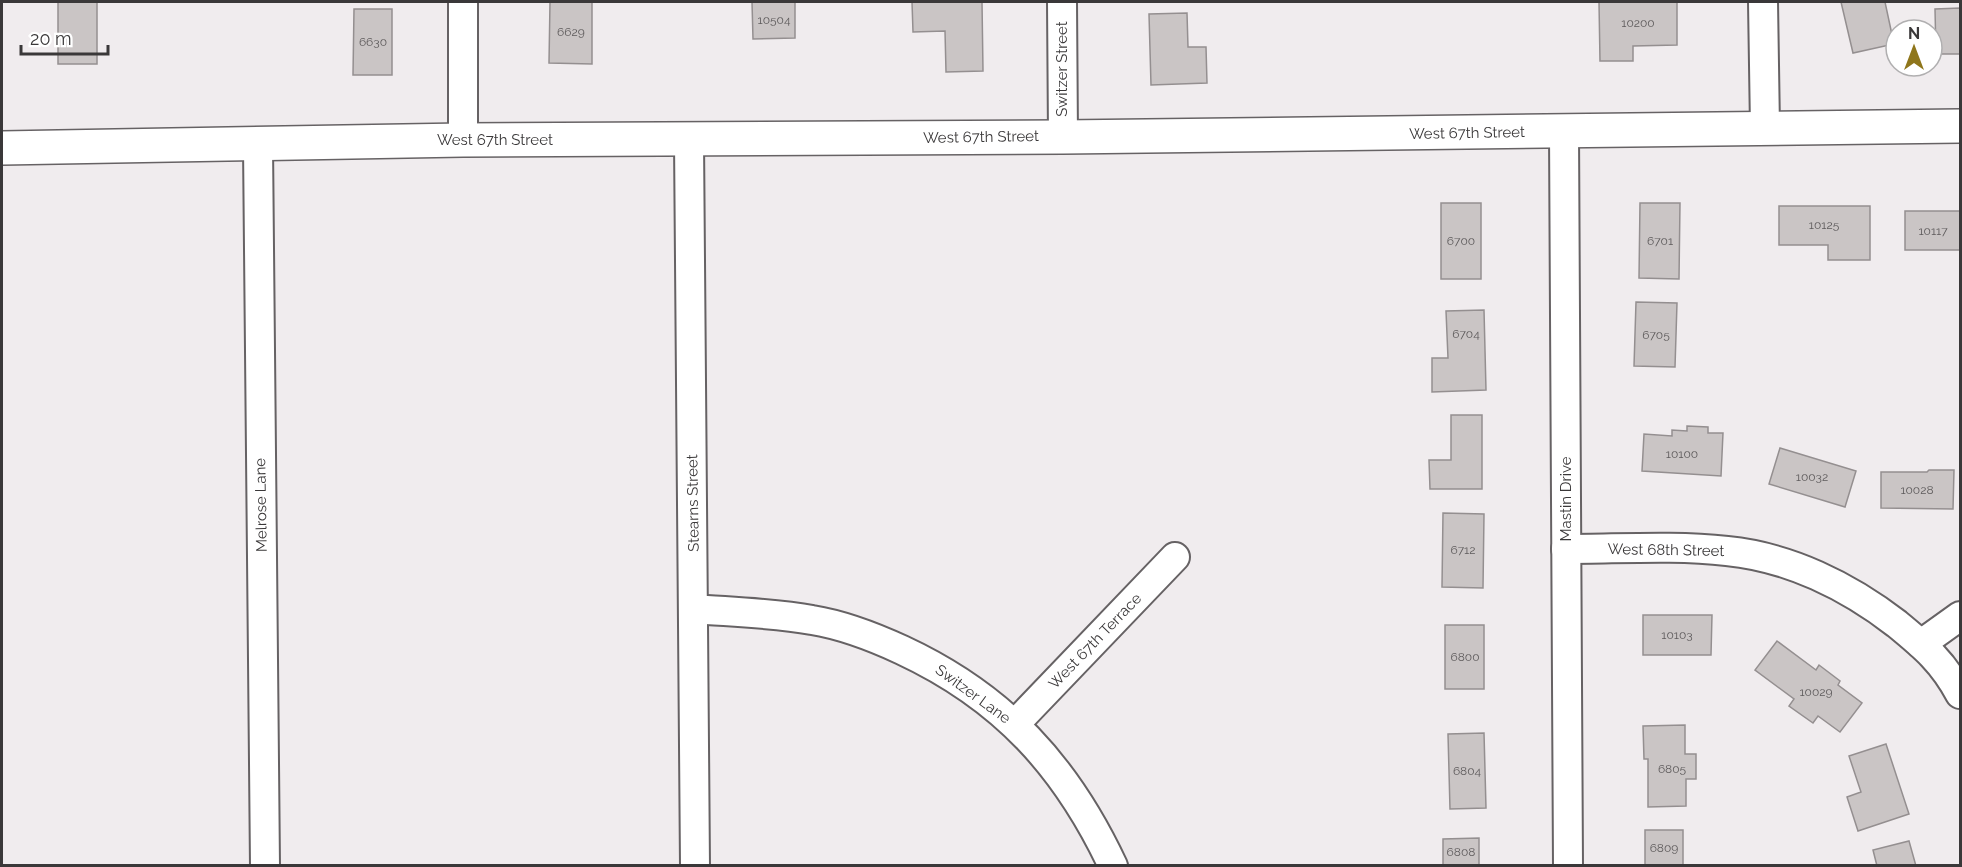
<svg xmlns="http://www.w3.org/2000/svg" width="1962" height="867" font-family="Raleway,sans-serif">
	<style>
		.building { fill: #cac5c5; stroke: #948f90; stroke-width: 1.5 }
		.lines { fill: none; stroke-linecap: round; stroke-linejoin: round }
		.street-casing { stroke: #666264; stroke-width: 32 }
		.secondary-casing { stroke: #666264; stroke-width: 36 }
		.street { stroke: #fff; stroke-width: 28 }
		.secondary { stroke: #fff; stroke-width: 33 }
		.labels { text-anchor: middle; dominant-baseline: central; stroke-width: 4.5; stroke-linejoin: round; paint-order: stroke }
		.number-label { font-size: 12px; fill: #5e5b5c }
		.street-label { font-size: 15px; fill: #3a3839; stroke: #fff }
	</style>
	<rect width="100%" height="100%" fill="#f0ecee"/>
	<!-- building -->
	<g class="building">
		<rect x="58" y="2" width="39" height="62"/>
		<polygon points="550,2 592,2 592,64 549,63"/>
		<polygon points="752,2 795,2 795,38 753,39"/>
		<polygon points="912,2 982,2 983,71 946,72 945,31 913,32"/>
		<polygon points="1599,2 1677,2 1677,45 1633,46 1633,61 1600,61"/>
		<polygon points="1841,2 1885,2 1894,44 1853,53"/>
		<polygon points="1960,8 1960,54 1936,54 1935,9"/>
		<polygon points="354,9 392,9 392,75 353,75"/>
		<polygon points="1187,13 1188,47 1206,47 1207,83 1151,85 1149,14"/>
		<rect x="1441" y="203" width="40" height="76"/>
		<polygon points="1640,203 1680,203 1679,279 1639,278"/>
		<polygon points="1779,206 1870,206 1870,260 1828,260 1828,245 1779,245"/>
		<rect x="1905" y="211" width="55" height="39"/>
		<polygon points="1636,302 1677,303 1675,367 1634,366"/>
		<polygon points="1484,310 1486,390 1432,392 1432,358 1448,358 1446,311"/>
		<polygon points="1451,415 1482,415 1482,489 1430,489 1429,460 1451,460"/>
		<polygon points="1687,426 1708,427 1708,433 1723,433 1721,476 1642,471 1644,434 1672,436 1672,430 1687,431"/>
		<polygon points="1780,448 1856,471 1845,507 1769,484"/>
		<polygon points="1929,470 1954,470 1953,509 1881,508 1881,472 1927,472"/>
		<polygon points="1443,513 1484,514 1483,588 1442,587"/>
		<polygon points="1643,615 1712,615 1711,655 1643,655"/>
		<rect x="1445" y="625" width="39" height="64"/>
		<polygon points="1777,641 1816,670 1819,665 1840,681 1838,685 1862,703 1840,732 1818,716 1813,723 1789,706 1794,699 1755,670"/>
		<polygon points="1685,725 1685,754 1696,754 1696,779 1686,779 1686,806 1648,807 1648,759 1644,759 1643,726"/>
		<polygon points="1484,733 1486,808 1450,809 1448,734"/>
		<polygon points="1886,744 1909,814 1858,831 1847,797 1861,792 1849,756"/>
		<rect x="1645" y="830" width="38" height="36"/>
		<polygon points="1479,838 1479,866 1443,866 1443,839"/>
		<polygon points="1909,841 1916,866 1877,866 1873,850"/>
	</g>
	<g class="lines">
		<defs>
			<g id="street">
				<polyline points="463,2 463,140"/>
				<polyline points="1062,2 1063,137"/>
				<polyline points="1763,2 1765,128"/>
				<polyline points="1564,132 1568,866"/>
				<polyline points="689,140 695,866"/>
				<polyline points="258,145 265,866"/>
				<path d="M1566 549C1619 549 1674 545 1727 551 1789 557 1848 586 1897 624 1925 647 1943 662 1960 694"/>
				<path d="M694 609C733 612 774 613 812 620 843 625 874 637 902 650 1003 697 1066 766 1113 866"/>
				<polyline points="1921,644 1960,616"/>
				<polyline points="1015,724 1175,557"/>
			</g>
			<polyline id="secondary" points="2,148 463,140 1063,137 1960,126"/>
		</defs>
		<!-- street casing -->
		<use href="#street" class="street-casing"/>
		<!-- secondary casing -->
		<use href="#secondary" class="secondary-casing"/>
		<!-- street -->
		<use href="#street" class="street"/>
		<!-- secondary -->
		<use href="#secondary" class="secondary"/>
	</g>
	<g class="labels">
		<!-- number labels -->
		<g class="number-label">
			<text x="774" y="20">10504</text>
			<text x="1638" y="23">10200</text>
			<text x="571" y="32">6629</text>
			<text x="373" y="42">6630</text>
			<text x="1824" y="225">10125</text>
			<text x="1933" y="231">10117</text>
			<text x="1461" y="241">6700</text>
			<text x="1660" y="241">6701</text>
			<text x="1466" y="334">6704</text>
			<text x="1656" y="335">6705</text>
			<text x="1682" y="454">10100</text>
			<text x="1812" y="477">10032</text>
			<text x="1917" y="490">10028</text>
			<text x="1463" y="550">6712</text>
			<text x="1677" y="635">10103</text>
			<text x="1465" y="657">6800</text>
			<text x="1816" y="692">10029</text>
			<text x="1672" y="769">6805</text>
			<text x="1467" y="771">6804</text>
			<text x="1664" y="848">6809</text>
			<text x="1461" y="852">6808</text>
		</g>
		<!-- street labels -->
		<g class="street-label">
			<text transform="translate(1062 69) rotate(-90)">Switzer Street</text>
			<text transform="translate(1467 133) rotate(-1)">West 67th Street</text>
			<text transform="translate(981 137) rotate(-1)">West 67th Street</text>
			<text x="495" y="140">West 67th Street</text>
			<text transform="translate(1566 499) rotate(-90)">Mastin Drive</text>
			<text transform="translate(693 503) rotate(-91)">Stearns Street</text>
			<text transform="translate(261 505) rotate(-91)">Melrose Lane</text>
			<text transform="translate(1666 550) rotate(1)">West 68th Street</text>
			<text transform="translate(1095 641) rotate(-46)">West 67th Terrace</text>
			<text transform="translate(973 694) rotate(36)">Switzer Lane</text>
		</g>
	</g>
	<!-- border -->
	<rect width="1962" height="867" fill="none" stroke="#3a3839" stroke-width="6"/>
	<!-- north arrow -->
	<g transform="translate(1914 48)"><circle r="28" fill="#ffffff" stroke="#b0afb0" stroke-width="1.5"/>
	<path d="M0-4.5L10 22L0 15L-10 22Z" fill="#8f761b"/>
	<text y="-9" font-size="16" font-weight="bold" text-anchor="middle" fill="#3a3839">N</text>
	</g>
	<!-- scale -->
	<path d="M21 45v9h87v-9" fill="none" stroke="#3a3839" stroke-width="3"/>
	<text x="30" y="45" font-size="18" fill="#3a3839" stroke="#ffffff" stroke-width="4.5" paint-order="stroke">20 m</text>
</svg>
